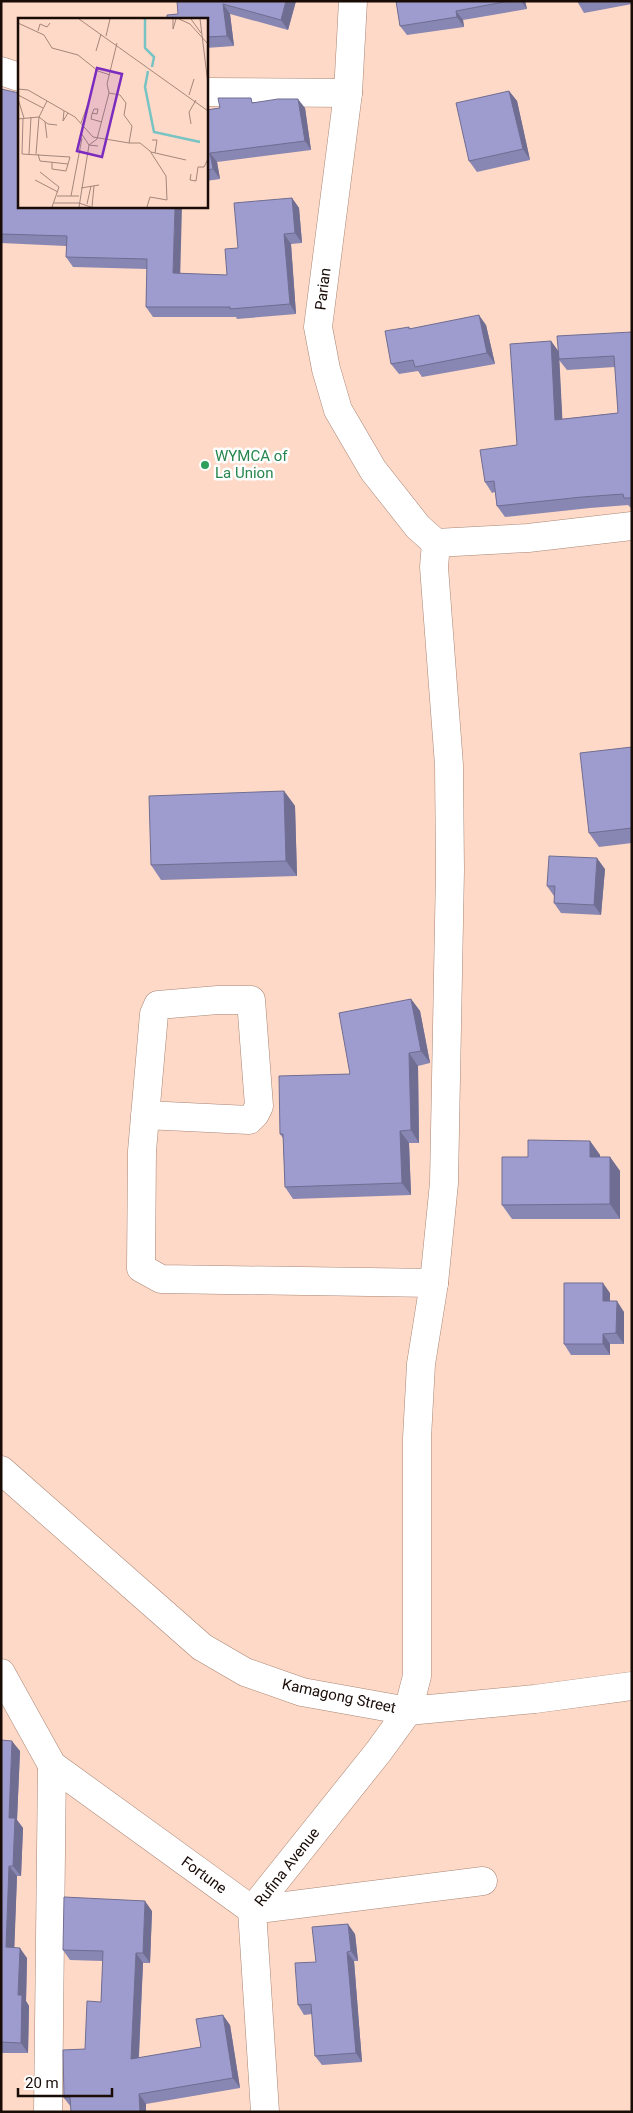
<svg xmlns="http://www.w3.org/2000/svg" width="633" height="2113" font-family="Roboto,sans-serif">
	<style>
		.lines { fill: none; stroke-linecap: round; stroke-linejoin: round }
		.minor-casing { stroke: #a88574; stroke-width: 29 }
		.minor { stroke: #fff; stroke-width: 28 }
		.wall { fill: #8886b2; fill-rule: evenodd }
		.shaded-wall { fill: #6f6d91 }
		.building { fill: #9e9ccf; stroke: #6f6d91 }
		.leisure-dot { fill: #2e9e5b; stroke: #fff; stroke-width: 2 }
		.labels { text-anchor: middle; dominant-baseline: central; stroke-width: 5; stroke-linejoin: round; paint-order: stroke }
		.street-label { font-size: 15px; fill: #190c07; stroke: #fff }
		.leisure-label { font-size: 15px; fill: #27864d; stroke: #fff; text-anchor: start }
		.inset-river { fill: none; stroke: #78c3c3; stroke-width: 2.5 }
		.inset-road { fill: none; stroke: #a3877a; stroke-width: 1 }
		.view { fill: #7b2cbf; fill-opacity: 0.15; stroke: #7b2cbf; stroke-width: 2.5 }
		.inset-edge { fill: none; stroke: #190c07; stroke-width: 2.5 }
	</style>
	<rect width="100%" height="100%" fill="#ffd9c7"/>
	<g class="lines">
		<defs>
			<g id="minor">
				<polyline points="353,1 348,93 318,327 326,369 338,410 373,470 418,527 436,543"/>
				<polyline points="1,71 19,77"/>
				<polyline points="206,92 348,93"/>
				<polyline points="436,543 528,538 632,526"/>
				<polyline points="145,1115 249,1120 255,1114 259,1106 251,1000 218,1000 158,1005 154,1014 142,1151 141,1268 161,1279 434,1283"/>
				<polyline points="1,1470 202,1647 245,1672 302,1692 408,1711 535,1699 632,1686"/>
				<polyline points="1,1673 52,1765 252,1910 483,1881"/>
				<polyline points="48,2112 52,1765"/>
				<polyline points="265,2112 252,1910 379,1751 408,1711 417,1676 417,1438 421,1364 434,1283 444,1183 450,870 449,765 434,567 436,543"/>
			</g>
		</defs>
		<!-- minor casing -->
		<use href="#minor" class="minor-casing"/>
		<!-- minor -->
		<use href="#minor" class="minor"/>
	</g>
	<!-- wall -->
	<g class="wall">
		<polygon points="177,1 296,1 288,30 230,14 234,46 206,48 206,19 178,14"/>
		<polygon points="396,1 525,1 527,9 463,20 464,27 407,35 400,26"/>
		<polygon points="577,1 632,1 632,4 584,13"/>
		<polygon points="1,89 180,274 227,275 238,248 292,198 299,208 302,243 291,244 296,314 237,319 236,317 153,317 146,307 147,269 73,267 66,257 66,246 1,243"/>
		<polygon points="509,91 517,101 530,160 477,172 469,161"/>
		<polygon points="254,102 305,108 311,150 217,162 220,179 206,181 206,110"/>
		<polygon points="486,325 495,364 422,377 418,371 399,374 391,364 409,327 410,329"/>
		<path d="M632 332V509L628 505 590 508 505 517 497 506 495 492 492 493 485 482 517 445 551 341 558 351ZM559 360 567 370 615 367 618 413 562 419Z"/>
		<polygon points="632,747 632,843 599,847 589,833"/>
		<polygon points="284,791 295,806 297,876 161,880 151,865"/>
		<polygon points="605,869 601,915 561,913 554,903 554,896 547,886"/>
		<polygon points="411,999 420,1011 430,1063 418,1066 419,1143 409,1143 411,1195 293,1199 285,1187 283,1138 280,1134 350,1074"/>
		<polygon points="590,1141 600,1155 600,1157 610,1157 620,1171 620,1219 512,1219 502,1205 528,1157"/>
		<polygon points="610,1293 610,1301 624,1312 624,1344 610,1344 610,1355 571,1355 564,1344"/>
		<polygon points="1,1740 20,1751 17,1820 23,1828 21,1876 17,1876 14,1948 27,1958 26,2001 29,2006 28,2053 1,2053"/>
		<polygon points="152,1911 150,1963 143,1963 139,2058 201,2047 230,2025 240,2088 146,2104 146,2112 71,2112 71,2107 64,2098 85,2049 101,2002 103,1961 70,1960 63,1950"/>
		<polygon points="355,1934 358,1961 354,1961 362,2062 322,2065 315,2056 312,2014 304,2015 298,2005 316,1962"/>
	</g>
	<!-- shaded-wall -->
	<g class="shaded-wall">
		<polygon points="286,1 296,1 288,30 281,20"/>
		<polygon points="521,1 525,1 527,9"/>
		<polygon points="223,4 230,14 234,46 227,36"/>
		<polygon points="456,11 463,20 464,27 457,17"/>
		<polygon points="509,91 517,101 530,160 523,149"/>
		<polygon points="298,99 305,108 311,150 305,141"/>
		<polygon points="210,153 217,162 220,179 213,169"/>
		<polygon points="292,198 299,208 302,243 295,233"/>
		<polygon points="175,206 182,206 180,283 173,273"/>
		<polygon points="284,234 291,244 296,314 290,304"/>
		<polygon points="479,315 486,325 495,364 487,353"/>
		<polygon points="551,341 559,352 563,431 555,420"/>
		<polygon points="284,791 295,806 297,876 286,861"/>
		<polygon points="597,858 605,869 601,915 594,905"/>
		<polygon points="411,999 420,1011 430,1063 421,1051"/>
		<polygon points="409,1053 418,1066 419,1143 411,1130"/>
		<polygon points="400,1131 409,1143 411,1195 402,1183"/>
		<polygon points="590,1141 600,1155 600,1171 590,1157"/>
		<polygon points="610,1157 620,1171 620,1219 610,1204"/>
		<polygon points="603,1283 610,1293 610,1311 603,1301"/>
		<polygon points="617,1301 624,1312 624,1344 616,1333"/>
		<polygon points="603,1334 610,1344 610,1355 603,1344"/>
		<polygon points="12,1741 20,1751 17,1820 23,1828 21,1876 13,1866 9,1818"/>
		<polygon points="9,1866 17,1876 14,1958 6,1947"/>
		<polygon points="145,1901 152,1911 150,1963 143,1953"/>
		<polygon points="348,1924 355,1934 358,1961 351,1951"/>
		<polygon points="20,1948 27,1958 26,2001 29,2006 28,2053 21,2043 18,1995"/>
		<polygon points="347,1952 354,1961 362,2062 356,2053"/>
		<polygon points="136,1953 143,1963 138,2069 131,2059"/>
		<polygon points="223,2015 230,2025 240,2088 233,2078"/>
		<polygon points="139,2094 146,2104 146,2112 140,2112"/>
	</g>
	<!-- building -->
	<g class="building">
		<polygon points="177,1 286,1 281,20 223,4 227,36 206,37 206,19 167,19 167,15 178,14"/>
		<polygon points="396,1 509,1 456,11 457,17 400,26"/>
		<polygon points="1,89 19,93 19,206 175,206 173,273 227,275 225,249 238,248 234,203 292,198 295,233 284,234 290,304 230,309 230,307 146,307 147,259 66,257 67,236 1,234"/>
		<polygon points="509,91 523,149 469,161 456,103"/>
		<polygon points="218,98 251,98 252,103 278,99 298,99 305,141 210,153 213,169 206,170 206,110 220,108"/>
		<polygon points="479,315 487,353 415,367 413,360 391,364 385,331 409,327 409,329"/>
		<polygon points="632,332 632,498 624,498 623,494 582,497 497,506 494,481 485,482 480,450 517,445 510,344 551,341 555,420 618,413 614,356 559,359 557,336"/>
		<polygon points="632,747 632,828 589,833 580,753"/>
		<polygon points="284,791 286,861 151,865 149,796"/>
		<polygon points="549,856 597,858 594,905 554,903 555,886 547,886"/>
		<polygon points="411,999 421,1051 409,1053 411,1130 400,1131 402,1183 285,1187 283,1134 280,1134 279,1076 350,1074 339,1013"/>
		<polygon points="528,1140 590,1141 590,1157 610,1157 610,1204 502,1205 502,1157 528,1157"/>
		<polygon points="564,1283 603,1283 603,1301 617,1301 616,1333 603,1334 603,1344 564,1344"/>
		<polygon points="1,1740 12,1741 9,1818 15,1818 13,1866 9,1866 6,1947 20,1948 18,1995 22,1995 21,2043 1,2042"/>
		<polygon points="64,1897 145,1901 143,1953 136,1953 131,2059 201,2047 196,2019 223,2015 233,2078 139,2094 140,2112 71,2112 70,2097 64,2098 63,2050 85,2049 87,2001 101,2002 103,1951 63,1950"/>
		<polygon points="348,1924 351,1951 347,1952 356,2053 315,2056 311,2004 298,2005 295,1963 316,1962 312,1927"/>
	</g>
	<!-- markers -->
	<circle class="leisure-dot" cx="205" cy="465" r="5"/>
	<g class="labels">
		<!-- street labels -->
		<g class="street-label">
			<text transform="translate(323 289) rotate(-83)">Parian</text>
			<text transform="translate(339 1696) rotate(12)">Kamagong Street</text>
			<text transform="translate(287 1867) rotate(-52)">Rufina Avenue</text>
			<text transform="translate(204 1875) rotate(36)">Fortune</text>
		</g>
		<!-- leisure labels -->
		<g class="leisure-label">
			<text x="215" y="456">WYMCA of<tspan x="215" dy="17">La Union</tspan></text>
		</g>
	</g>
	<!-- overview -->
	<g transform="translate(18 18)">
		<rect width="190" height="190" fill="#ffd9c7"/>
		<path class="inset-river" d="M127 1V30L136 39 134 49M130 53 127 69 136 114 182 124"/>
		<path class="inset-road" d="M61 1 190 93M155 1V11L158 1M161 1 172 6 190 26M173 1 183 15M182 1 190 66M0 5 26 17 34 30 60 37 80 53 92 57M20 13 22 6 29 9 32 5M88 18 92 1M78 33 83 16M0 71 10 72 57 99 75 119 111 125M91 75 102 77 108 85 106 97 114 108 111 125H122L132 133 148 158 149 182 132 179 129 189M91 75 89 66 99 25M0 77 25 90M171 77 176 61M0 81 6 100M46 93 45 103 50 95M74 95 79 96 80 91H76L74 96 73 101 84 104M21 99 30 106 39 107M5 100 4 136 52 139 48 153 34 151V144M0 101 21 99M27 104 29 120M63 105 70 86M173 106 171 94 178 82M63 115 71 127 80 128M79 121 91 75M134 122H139L137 135M133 134 168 142M11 136 13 99M18 136 21 99 29 83M20 136 22 143 50 146M22 154 41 169 34 189M173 156 172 162 178 163 180 149H186L190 141M17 162 40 174M63 170 81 167M39 178H61M53 178 64 120M36 185H61L73 189M69 186 73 168M61 189 71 127 79 121M74 189 76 168"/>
		<path class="view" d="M79 50 104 56 84 139 59 133Z"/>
		<rect width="190" height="190" class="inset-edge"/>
	</g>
	<!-- border -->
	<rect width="633" height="2113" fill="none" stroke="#190c07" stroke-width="5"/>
	<!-- scale -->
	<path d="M18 2088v8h94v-8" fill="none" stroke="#190c07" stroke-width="2.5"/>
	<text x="25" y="2088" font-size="15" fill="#190c07" stroke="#ffffff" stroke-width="4" paint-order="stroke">20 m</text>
</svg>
